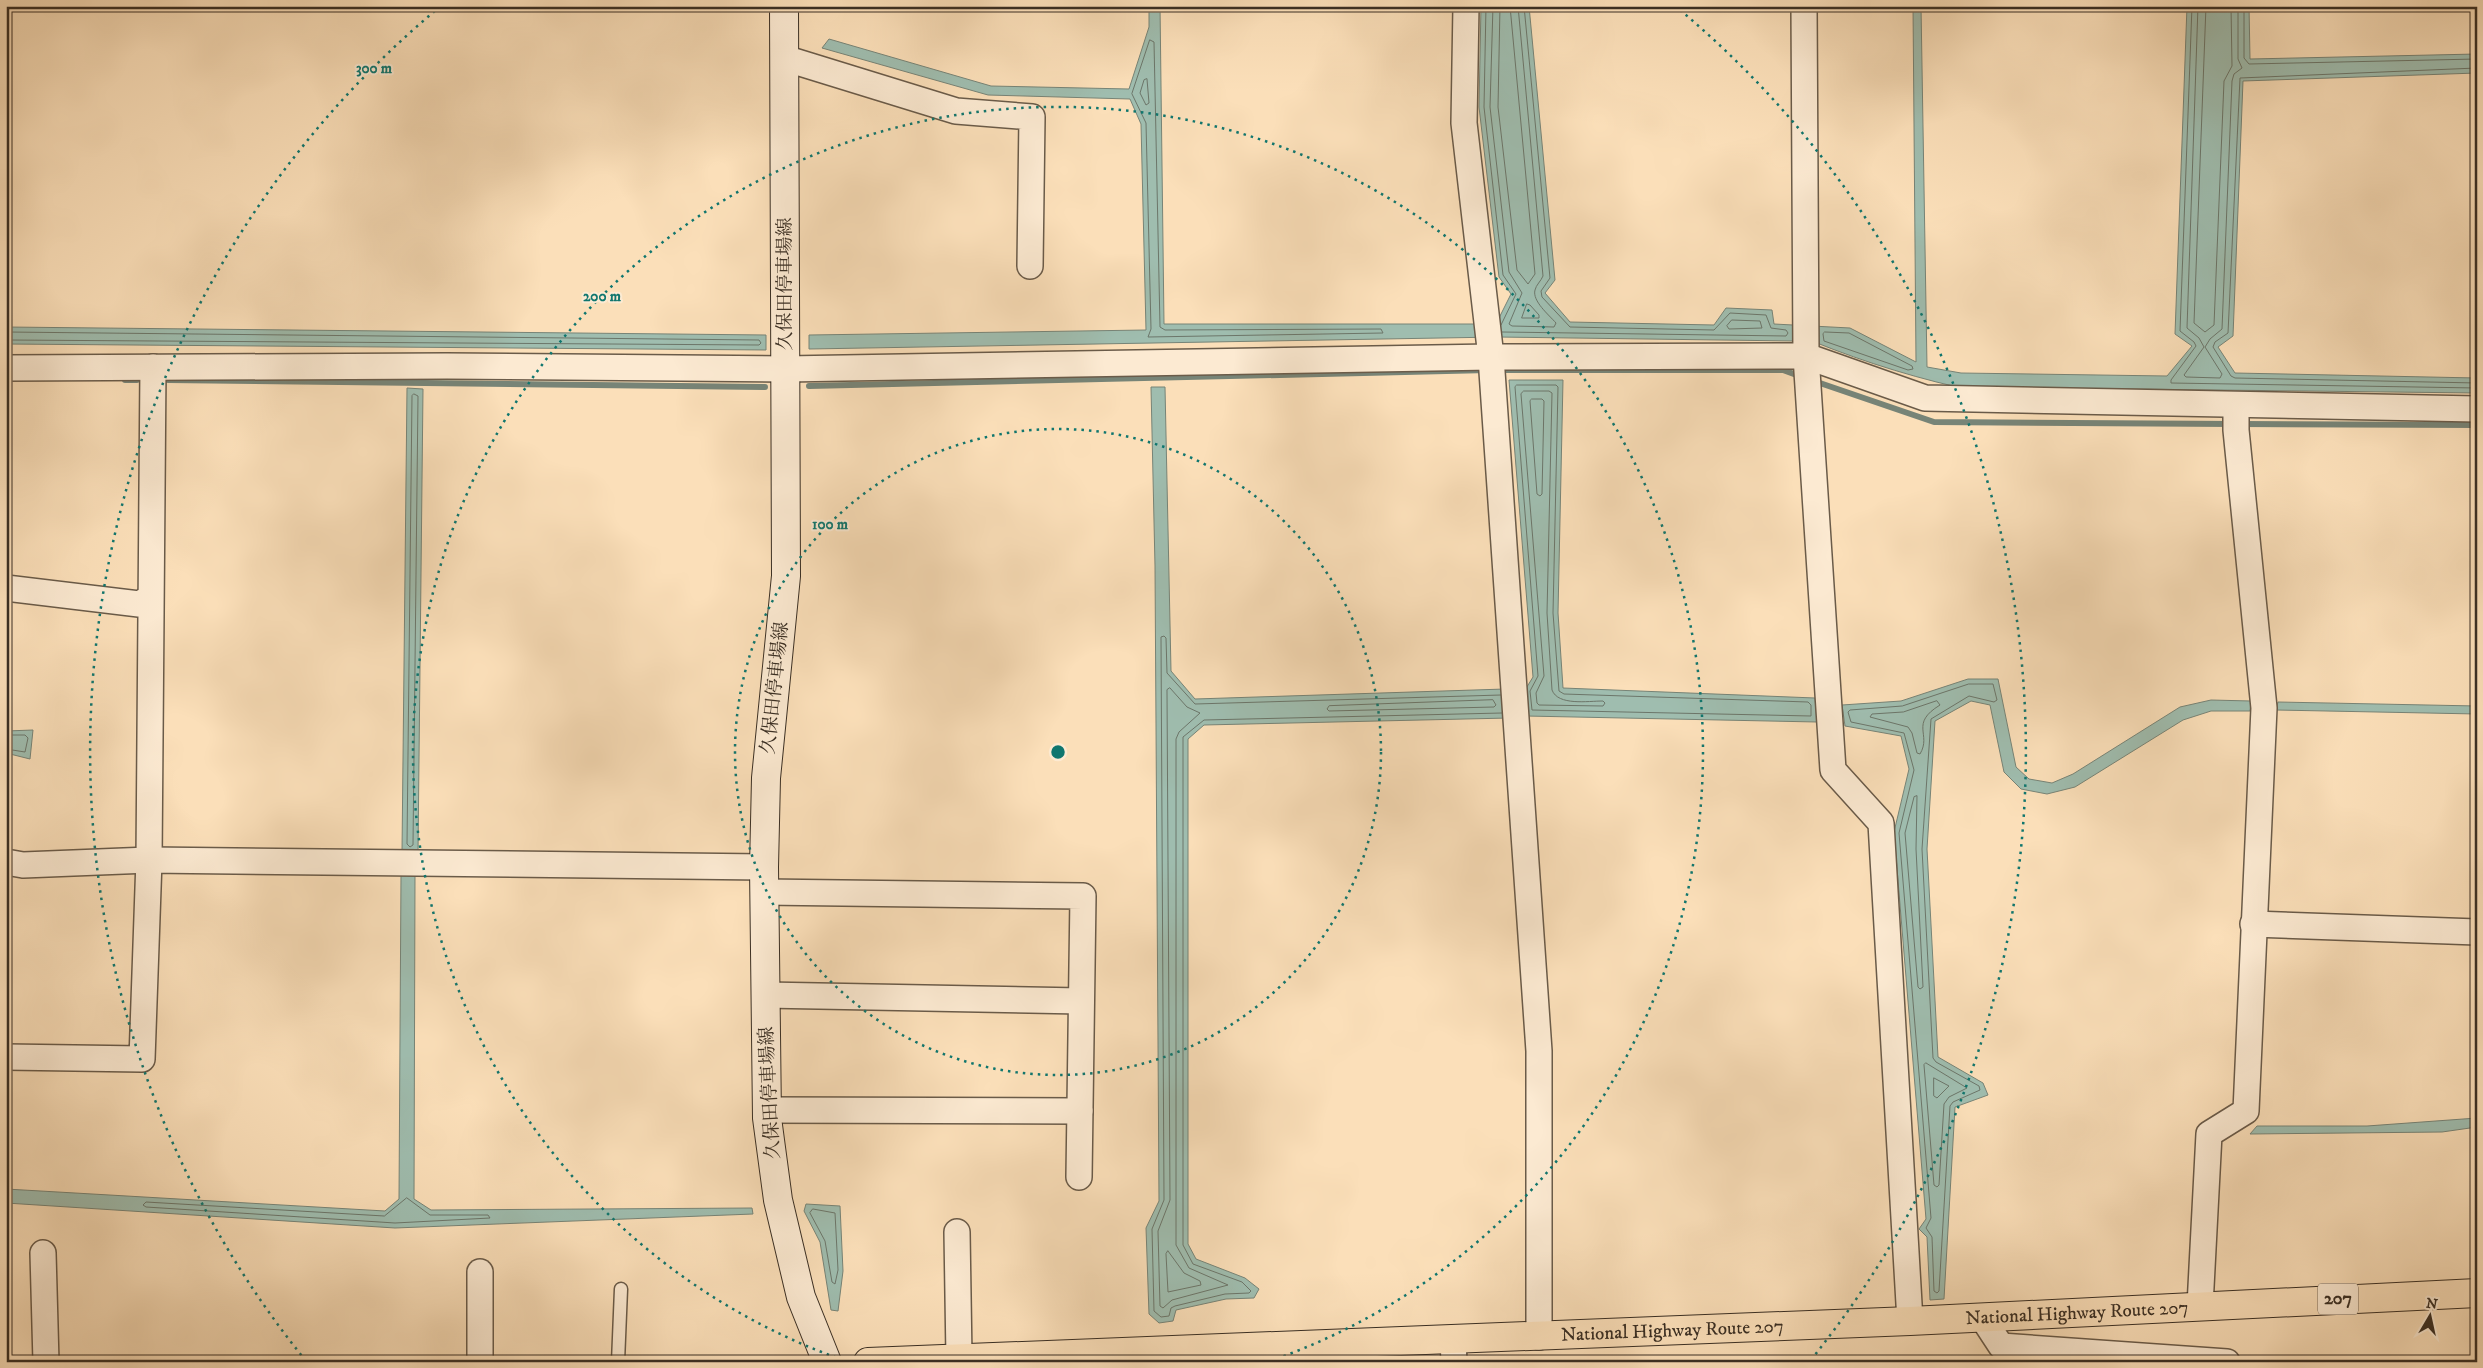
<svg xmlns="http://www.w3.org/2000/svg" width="2483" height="1368" font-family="'IM FELL DW Pica','Noto Serif JP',serif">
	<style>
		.water { fill: #9fbdaf; stroke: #778477 }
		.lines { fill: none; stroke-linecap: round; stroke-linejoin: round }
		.shore { stroke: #6c766a; stroke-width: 1 }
		.stream { stroke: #778477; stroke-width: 6 }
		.lane-casing { stroke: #6a5b49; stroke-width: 15 }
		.street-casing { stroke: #6a5b49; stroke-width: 28 }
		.secondary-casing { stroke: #3a2f24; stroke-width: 30 }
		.highway-casing { stroke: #3a2f24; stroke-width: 30 }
		.lane { stroke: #fcead2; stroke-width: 12 }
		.street { stroke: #fcead2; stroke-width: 25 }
		.secondary { stroke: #fcead2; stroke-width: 28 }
		.highway { stroke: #fbdfb9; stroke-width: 28 }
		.ring { fill: none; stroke: #0f766e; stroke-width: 2.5; stroke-dasharray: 2.5 5 }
		.labels { text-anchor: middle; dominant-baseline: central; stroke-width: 4; stroke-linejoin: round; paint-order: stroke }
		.shield { fill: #fcead2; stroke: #746758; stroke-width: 1 }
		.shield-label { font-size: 18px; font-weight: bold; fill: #3a2f24 }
		.street-label { font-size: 19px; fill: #3a2f24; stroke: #fcead2 }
		.centre { fill: #0f766e; stroke: #fcead2; stroke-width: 2.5 }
		.ring-label { font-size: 15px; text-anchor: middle; font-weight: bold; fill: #0f766e; stroke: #fcead2; stroke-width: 4; stroke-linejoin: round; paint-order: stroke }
	</style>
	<rect width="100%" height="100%" fill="#fbdfb9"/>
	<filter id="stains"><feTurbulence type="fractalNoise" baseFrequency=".004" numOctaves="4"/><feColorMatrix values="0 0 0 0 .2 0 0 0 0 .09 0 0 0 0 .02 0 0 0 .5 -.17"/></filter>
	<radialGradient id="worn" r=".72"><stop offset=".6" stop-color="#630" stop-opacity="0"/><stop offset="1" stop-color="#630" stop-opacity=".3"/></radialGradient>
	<!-- water -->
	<g class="water">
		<path d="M1149 6H1160L1164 324H1496L1511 294 1499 277 1479 107 1481 6H1529L1555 280 1545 293 1570 322 1714 325 1726 308 1772 310 1774 324 1850 328 1916 362 1913 6H1921L1927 367 1961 373 2167 376 2192 346 2175 334 2187 6H2249L2250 59 2477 54V73L2243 81 2233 336 2218 347 2235 373 2477 378V393L1957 387C1901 374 1846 356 1793 333V341L1498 337 809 349V335L1146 330 1141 124 1130 99 988 95 822 48 829 39 991 86 1129 89 1149 27Z"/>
		<polygon points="6,327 766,335 766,350 6,344"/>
		<polygon points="1509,380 1563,380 1558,613 1563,688 1815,698 1817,722 1526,716 1525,690 1533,677"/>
		<polygon points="1151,387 1165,387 1171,671 1195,699 1505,689 1509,718 1204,725 1188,739 1188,1244 1196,1259 1245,1278 1259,1289 1254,1298 1226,1299 1176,1310 1173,1321 1159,1323 1149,1314 1146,1228 1159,1201 1155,566"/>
		<polygon points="407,388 423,389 418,852 402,852"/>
		<polygon points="1968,679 1998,679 2016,767 2029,779 2052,783 2073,774 2180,707 2211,700 2251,701 2250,711 2211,711 2183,720 2075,787 2047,794 2021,789 2004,772 1990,705 1971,701 1935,721 1927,849 1938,1057 1983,1083 1988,1095 1955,1107 1944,1299 1930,1300 1927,1237 1919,1229 1926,1219 1894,832 1909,769 1901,736 1845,726 1842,705 1901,701"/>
		<polygon points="2278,702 2477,706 2477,714 2276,710"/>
		<polygon points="33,730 30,759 6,753 6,731"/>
		<polygon points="415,874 414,1199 431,1210 752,1208 753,1214 395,1228 6,1203 6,1189 385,1211 399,1199 401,875"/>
		<polygon points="2477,1118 2477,1127 2442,1132 2250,1134 2257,1126 2367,1126"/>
		<polygon points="806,1204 840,1206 843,1271 838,1311 831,1310 820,1242 804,1211"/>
	</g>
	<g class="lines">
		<!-- shore -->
		<g class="shore">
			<polyline points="1486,6 1484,107 1503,275 1516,294 1501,325"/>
			<path d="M1493 6 1490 107 1509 272 1522 293 1509 324 1512 326 1554 327 1556 323C1549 315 1532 301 1535 290 1536 285 1541 281 1543 276L1518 6"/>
			<polyline points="1500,6 1498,107 1517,270 1528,284 1535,274 1510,6"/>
			<polyline points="2192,6 2180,331 2194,342 2196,346 2171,380 2171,383 2477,388"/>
			<polyline points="2198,6 2187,328 2199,338 2204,347 2184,375 2186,377 2220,378 2222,374 2205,347 2210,339 2222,329 2232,81 2234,74 2242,68 2238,59 2238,6"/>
			<polyline points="2206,6 2194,323 2205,332 2214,325 2224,81 2232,66 2231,6"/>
			<polyline points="2244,6 2244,58 2249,64 2477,59"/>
			<polygon points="1150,40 1154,42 1160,327 1165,330 1381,329 1383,333 1148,337 1151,329 1146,123 1132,94"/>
			<polyline points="2477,68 2240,78 2228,333 2215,342 2213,347 2231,376 2235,378 2477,383"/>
			<polygon points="1147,79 1149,103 1146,105 1140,93 1144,80"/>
			<polygon points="1527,304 1530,305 1539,315 1539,318 1522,318"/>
			<polygon points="1732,320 1760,321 1762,328 1729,329 1727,326"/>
			<polyline points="6,332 759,340 761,343 759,345 6,340"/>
			<polyline points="1502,332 1786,336 1788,333 1786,330 1771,328 1766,315 1730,313 1714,330 1570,327 1542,297 1541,291 1550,278 1524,6"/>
			<polygon points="1825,332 1849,333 1912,366 1913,369 1908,370 1824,341 1823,334"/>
			<polygon points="1517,385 1556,385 1558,387 1553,613 1559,691 1564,694 1808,702 1811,705 1811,716 1532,710 1530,691 1538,676 1515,387"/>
			<path d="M1524 391H1549L1552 393 1547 613 1552 690C1558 706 1588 701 1603 701L1605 703 1603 706 1539 705 1537 703 1536 693 1544 676 1521 394Z"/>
			<polygon points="414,394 418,396 413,845 410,847 407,844 412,396"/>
			<polygon points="1532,399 1542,399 1544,401 1542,494 1540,496 1537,494 1530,401"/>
			<polygon points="1969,684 1993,684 1997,700 1994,702 1969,696 1931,719 1922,849 1933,1058 1936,1062 1979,1086 1980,1090 1953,1102 1950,1106 1939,1291 1937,1293 1934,1291 1932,1237 1926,1228 1931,1218 1899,833 1914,770 1904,733 1851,722 1848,712 1850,710 1902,706"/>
			<polygon points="1170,688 1187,707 1200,713 1179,732 1176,739 1176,1245 1189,1268 1228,1285 1172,1300 1163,1308 1160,1306 1158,1231 1170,1200 1167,690"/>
			<polyline points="1501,695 1195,704 1167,673 1166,638 1164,636 1161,637 1164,1200 1152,1229 1154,1311 1161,1317 1169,1316 1171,1308 1175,1306 1225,1294 1249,1293 1251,1291 1242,1282 1193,1264 1183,1245 1183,737 1204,720 1502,713"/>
			<polygon points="1493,700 1496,705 1494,707 1329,711 1327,709 1329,706"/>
			<path d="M1937 701 1940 705C1909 724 1932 734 1920 754L1917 753 1912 733 1908 727 1870 717 1872 714 1903 712Z"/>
			<polyline points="6,735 25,735 28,738 25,752 6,749"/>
			<polygon points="1917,796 1916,849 1923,987 1920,989 1918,987 1905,833 1914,797"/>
			<polygon points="1926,1063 1967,1088 1949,1097 1944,1104 1939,1185 1937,1187 1934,1185 1924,1065"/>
			<polygon points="1934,1078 1949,1086 1937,1098 1934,1096"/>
			<polygon points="407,1198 430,1215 488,1215 490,1218 395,1223 146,1207 143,1205 146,1202 384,1216"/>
			<polygon points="813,1209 835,1213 838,1270 835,1284 832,1282 825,1241 810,1213"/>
			<polygon points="1168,1251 1184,1273 1200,1281 1201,1285 1168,1292 1166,1254"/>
		</g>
		<!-- stream -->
		<g class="stream">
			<polyline points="1498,370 1783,370 1802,377"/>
			<polyline points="125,380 137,380"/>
			<polyline points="168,380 765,387"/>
			<polyline points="1814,381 1934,422 2232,424"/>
			<polyline points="809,386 1488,370"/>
			<polyline points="2242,424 2477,425"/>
		</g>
		<defs>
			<polyline id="lane" points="618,1362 621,1289"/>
			<g id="street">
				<polyline points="1466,6 1464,123 1491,357 1539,1051 1539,1337"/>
				<polyline points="1804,6 1806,356 1833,770 1881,823 1910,1321"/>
				<polyline points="784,58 956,111 1032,117 1030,266"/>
				<polyline points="6,368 447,366 786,369 1491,357 1806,356 1925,398 2477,409"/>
				<polyline points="6,588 139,604 150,598"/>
				<polyline points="6,862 23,865 149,860 764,867"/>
				<polyline points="764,892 1083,896 1079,1177"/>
				<polyline points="2253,924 2477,932"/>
				<polyline points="765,995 1081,1001"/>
				<polyline points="6,1057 142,1059 149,860 153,367"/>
				<polyline points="767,1110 1080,1111"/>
				<polyline points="957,1232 959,1358"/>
				<polyline points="43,1253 46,1362"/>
				<polyline points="480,1272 480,1362"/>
				<polyline points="2200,1306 2209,1134 2246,1111 2264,708 2236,430 2236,406"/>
				<polyline points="1982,1317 2001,1346 2227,1362"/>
				<polyline points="1453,1339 1454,1362"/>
			</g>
			<polyline id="secondary" points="784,6 786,576 766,778 764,867 767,1118 778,1200 801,1297 827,1362"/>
			<g id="highway">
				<path id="s1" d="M868 1362 1910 1321 2477 1293"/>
			</g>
		</defs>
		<!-- lane casing -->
		<use href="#lane" class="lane-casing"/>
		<!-- street casing -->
		<use href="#street" class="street-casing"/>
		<!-- secondary casing -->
		<use href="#secondary" class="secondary-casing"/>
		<!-- highway casing -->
		<use href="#highway" class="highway-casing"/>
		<!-- lane -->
		<use href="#lane" class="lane"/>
		<!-- street -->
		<use href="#street" class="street"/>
		<!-- secondary -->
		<use href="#secondary" class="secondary"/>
		<!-- highway -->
		<use href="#highway" class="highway"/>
	</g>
	<!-- distance rings -->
	<g class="ring">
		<circle cx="1058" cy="752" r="323"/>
		<path d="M843 1360A645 645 0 1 1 1273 1360"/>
		<path d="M306 1361A968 968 0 0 1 436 10M1680 10A968 968 0 0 1 1810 1361"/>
	</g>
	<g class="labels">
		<!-- shield labels -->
		<rect class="shield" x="2318" y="1283.5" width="40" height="31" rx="4"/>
		<g class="shield-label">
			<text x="2338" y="1299">207</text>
		</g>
		<!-- street labels -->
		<g class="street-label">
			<text transform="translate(785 284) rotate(-90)">久保田停車場線</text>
			<text transform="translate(775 688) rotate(-84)">久保田停車場線</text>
			<text transform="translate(770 1093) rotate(-93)">久保田停車場線</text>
			<text stroke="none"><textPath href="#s1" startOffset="1210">National Highway Route 207</textPath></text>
			<text stroke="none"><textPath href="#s1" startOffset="805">National Highway Route 207</textPath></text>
		</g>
	</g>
	<circle cx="1058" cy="752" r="8" class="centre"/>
	<g class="ring-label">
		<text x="374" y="73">300 m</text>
		<text x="602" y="301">200 m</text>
		<text x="830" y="529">100 m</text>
	</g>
	<!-- margin -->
	<rect width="2483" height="1368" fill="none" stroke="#fbdfb9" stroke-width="25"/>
	<rect x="8" y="8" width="2468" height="1353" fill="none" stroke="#3a2f24" stroke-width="2.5"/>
	<rect x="12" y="12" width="2458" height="1343" fill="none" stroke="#3a2f24"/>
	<!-- north arrow -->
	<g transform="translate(2430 1316) rotate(9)" stroke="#fcead2" stroke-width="4" paint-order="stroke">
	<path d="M0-4L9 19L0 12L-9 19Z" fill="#3a2f24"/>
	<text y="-8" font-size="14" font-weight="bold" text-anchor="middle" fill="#3a2f24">N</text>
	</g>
	<rect width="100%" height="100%" filter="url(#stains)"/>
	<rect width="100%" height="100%" fill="url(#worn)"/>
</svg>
